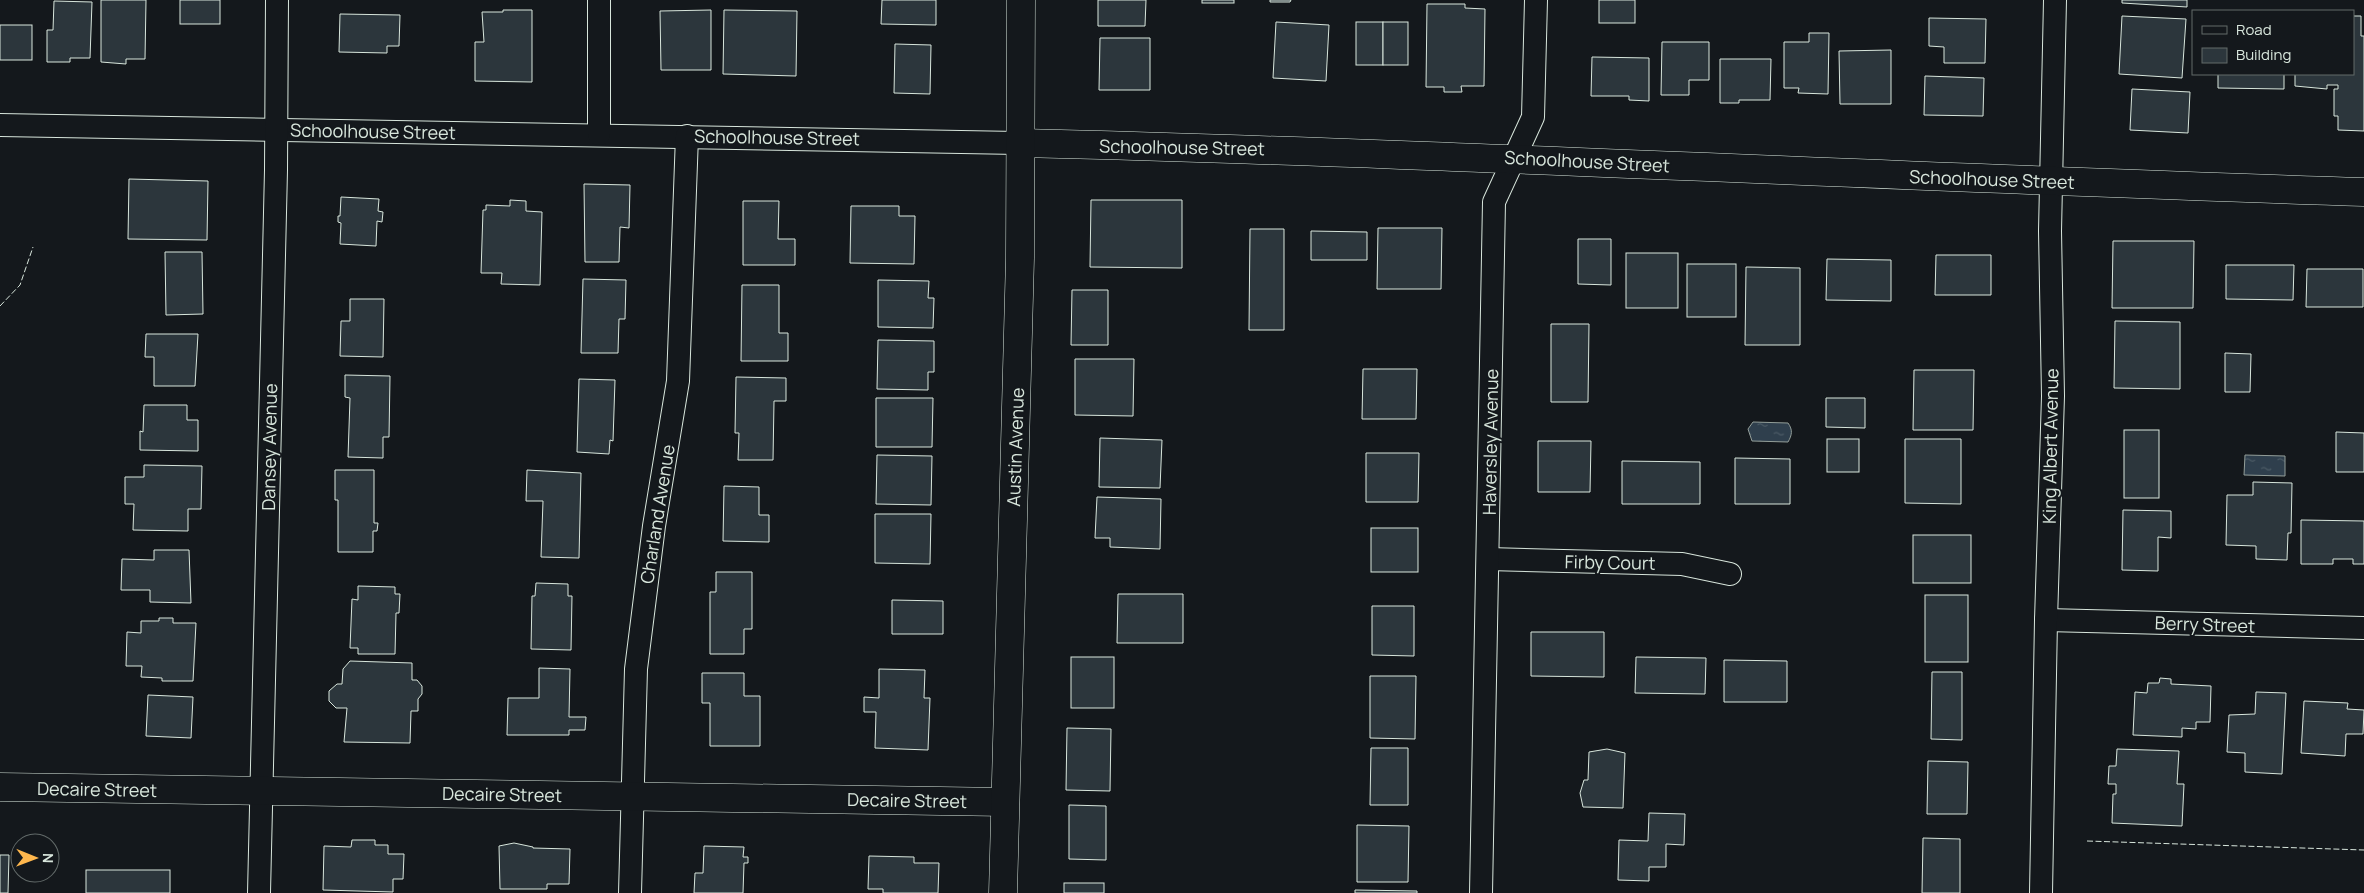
<svg xmlns="http://www.w3.org/2000/svg" width="2364" height="893" font-family="Manrope,sans-serif">
	<style>
		.water { fill: url(#water-ripples); stroke: #939e99 }
		.building { fill: #2c363c; stroke: #d8e6dc }
		.lines { fill: none; stroke-linecap: round; stroke-linejoin: round }
		.minor-casing { stroke: #d8e6dc; stroke-width: 24 }
		.tertiary-casing { stroke: #d8e6dc; stroke-width: 29 }
		.secondary-casing { stroke: #d8e6dc; stroke-width: 29 }
		.minor { stroke: #14181c; stroke-width: 22 }
		.tertiary { stroke: #14181c; stroke-width: 28 }
		.secondary { stroke: #14181c; stroke-width: 28 }
		.fence { stroke: #d8e6dc; stroke-width: 1; stroke-dasharray: 6 2.5; stroke-linecap: butt }
		.labels { text-anchor: middle; dominant-baseline: central; stroke-width: 4; stroke-linejoin: round; paint-order: stroke }
		.street-label { font-size: 18px; fill: #d8e6dc; stroke: #14181c }
	</style>
	<defs>
		<pattern id="water-ripples" width="26" height="14" patternUnits="userSpaceOnUse" patternTransform="scale(1.25)"><rect width="26" height="14" fill="#2f3f4d"/><path d="M2 4q2-2 4 0t4 0M15 11q2-2 4 0t4 0" fill="none" stroke="#4c5b66"/></pattern>
	</defs>
	<rect width="100%" height="100%" fill="#14181c"/>
	<!-- water -->
	<g class="water">
		<path d="M1753 422 1788 423C1793 430 1792 435 1788 442L1752 441 1748 429Z"/>
		<polygon points="2245,455 2285,456 2285,476 2244,475"/>
	</g>
	<!-- building -->
	<g class="building">
		<polygon points="101,0 146,0 145,59 126,59 126,64 101,62"/>
		<rect x="180" y="0" width="40" height="24"/>
		<polygon points="882,0 936,0 936,25 881,24"/>
		<polygon points="1098,0 1146,0 1145,26 1098,26"/>
		<rect x="1202" y="0" width="32" height="3"/>
		<polygon points="1270,0 1291,0 1290,2 1270,2"/>
		<rect x="1599" y="0" width="36" height="23"/>
		<polygon points="2122,0 2187,0 2187,7 2122,3"/>
		<polygon points="54,1 92,2 90,58 70,58 70,62 47,62 47,30 53,30"/>
		<polygon points="1427,4 1465,4 1465,8 1485,9 1484,86 1461,86 1462,92 1444,92 1444,87 1426,87"/>
		<polygon points="503,10 532,10 532,82 475,81 475,42 484,42 482,12 503,12"/>
		<polygon points="711,10 711,70 661,70 660,11"/>
		<polygon points="724,10 797,11 796,76 723,74"/>
		<polygon points="340,14 400,15 399,46 387,46 387,53 339,52"/>
		<polygon points="2122,16 2186,19 2182,78 2119,74"/>
		<polygon points="2353,16 2361,16 2361,36 2364,36 2364,131 2338,130 2338,116 2334,116 2334,89 2338,89 2338,85 2327,85 2327,89 2295,86 2295,74 2353,74"/>
		<polygon points="1929,18 1986,19 1985,63 1944,63 1944,47 1929,46"/>
		<polygon points="1276,22 1329,25 1326,81 1273,78"/>
		<rect x="1356" y="22" width="27" height="43"/>
		<rect x="1383" y="22" width="25" height="43"/>
		<rect x="0" y="25" width="32" height="35"/>
		<polygon points="1809,33 1829,33 1828,94 1798,93 1799,88 1784,88 1784,42 1809,42"/>
		<polygon points="1100,38 1150,38 1150,90 1099,90"/>
		<polygon points="1662,42 1709,42 1709,80 1689,80 1689,95 1661,95"/>
		<polygon points="895,44 931,45 930,94 894,93"/>
		<polygon points="1891,50 1891,104 1840,104 1839,51"/>
		<polygon points="1592,57 1649,58 1649,101 1629,100 1629,96 1591,96"/>
		<polygon points="1720,59 1771,59 1770,100 1739,100 1739,103 1720,103"/>
		<polygon points="2218,74 2284,74 2284,89 2218,88"/>
		<polygon points="1925,76 1984,78 1983,116 1924,115"/>
		<polygon points="2132,89 2190,92 2188,133 2130,130"/>
		<polygon points="129,179 208,181 207,240 128,239"/>
		<polygon points="584,184 630,185 629,228 620,227 619,262 585,262"/>
		<polygon points="341,197 379,199 378,211 383,212 382,222 377,221 376,246 340,244 341,223 338,222 338,216 340,216"/>
		<polygon points="510,200 526,201 526,211 542,212 540,285 501,284 502,273 481,273 483,210 486,210 486,205 510,206"/>
		<polygon points="1091,200 1182,200 1182,268 1090,267"/>
		<polygon points="743,201 779,201 778,239 795,239 795,265 743,265"/>
		<polygon points="851,206 899,206 899,216 915,216 914,264 850,263"/>
		<polygon points="1378,228 1442,228 1441,289 1377,289"/>
		<polygon points="1250,229 1284,229 1284,330 1249,330"/>
		<polygon points="1311,231 1367,232 1367,260 1311,260"/>
		<polygon points="1578,239 1611,239 1611,285 1578,284"/>
		<polygon points="2113,241 2194,241 2193,308 2112,308"/>
		<polygon points="165,252 202,252 203,314 166,315"/>
		<rect x="1626" y="253" width="52" height="55"/>
		<polygon points="1936,255 1991,255 1991,295 1935,295"/>
		<polygon points="1827,259 1891,260 1891,301 1826,300"/>
		<rect x="1687" y="264" width="49" height="53"/>
		<polygon points="2226,265 2294,265 2293,300 2226,299"/>
		<polygon points="1746,267 1800,268 1800,345 1745,345"/>
		<polygon points="2307,269 2363,269 2363,307 2306,307"/>
		<polygon points="583,279 626,280 625,319 619,319 618,353 581,353"/>
		<polygon points="878,280 929,281 928,298 934,298 933,328 878,327"/>
		<polygon points="742,285 779,285 779,333 788,333 788,361 741,361"/>
		<polygon points="1072,290 1108,290 1108,345 1071,345"/>
		<polygon points="350,299 384,299 383,357 340,356 341,321 350,321"/>
		<polygon points="2115,321 2180,322 2180,389 2114,388"/>
		<polygon points="1551,324 1589,324 1588,402 1551,402"/>
		<polygon points="146,334 198,334 195,386 154,386 154,357 145,357"/>
		<polygon points="878,340 934,341 934,372 928,372 928,390 877,389"/>
		<polygon points="2225,353 2251,354 2250,392 2225,392"/>
		<polygon points="1075,359 1134,359 1133,416 1075,415"/>
		<polygon points="1363,369 1417,369 1416,419 1362,419"/>
		<polygon points="1914,370 1974,370 1973,430 1913,430"/>
		<polygon points="345,375 390,376 389,437 383,437 383,458 348,457 350,398 345,397"/>
		<polygon points="736,377 786,378 786,401 774,401 773,460 738,460 739,433 735,433"/>
		<polygon points="579,379 615,380 613,441 610,440 609,454 577,452"/>
		<polygon points="876,398 933,398 932,447 876,447"/>
		<polygon points="1826,398 1865,398 1865,428 1826,427"/>
		<polygon points="144,405 187,405 187,420 198,420 198,451 140,450 140,431 143,432"/>
		<rect x="2124" y="430" width="35" height="68"/>
		<polygon points="2336,432 2364,433 2364,472 2336,472"/>
		<polygon points="1100,438 1162,440 1160,488 1099,487"/>
		<rect x="1827" y="439" width="32" height="33"/>
		<polygon points="1905,439 1961,439 1961,504 1905,503"/>
		<polygon points="1538,441 1591,441 1590,492 1538,492"/>
		<polygon points="1366,453 1419,453 1418,502 1366,502"/>
		<polygon points="877,455 932,456 931,505 876,504"/>
		<polygon points="1735,458 1790,459 1790,504 1735,504"/>
		<polygon points="1622,461 1700,462 1700,504 1622,504"/>
		<polygon points="144,465 202,466 201,509 188,509 188,531 133,530 134,504 125,504 125,477 144,477"/>
		<polygon points="335,470 374,470 374,523 378,523 377,531 373,531 373,552 338,552 338,500 335,500"/>
		<polygon points="527,470 581,473 579,558 541,557 543,501 526,501"/>
		<polygon points="2253,482 2292,483 2291,533 2288,533 2287,560 2256,559 2256,546 2226,545 2227,495 2253,495"/>
		<polygon points="724,486 759,487 759,515 769,515 769,542 723,541"/>
		<polygon points="1097,497 1161,499 1160,549 1110,547 1110,538 1095,538"/>
		<polygon points="2123,510 2171,511 2171,538 2158,537 2158,571 2122,570"/>
		<polygon points="875,514 931,514 930,564 875,563"/>
		<polygon points="2301,520 2364,521 2364,564 2353,564 2353,559 2333,559 2333,564 2301,564"/>
		<rect x="1371" y="528" width="47" height="44"/>
		<rect x="1913" y="535" width="58" height="48"/>
		<polygon points="154,550 189,550 191,603 150,602 150,590 121,590 122,559 154,560"/>
		<polygon points="716,572 752,572 752,629 744,629 744,654 710,654 710,592 716,592"/>
		<polygon points="536,583 568,584 568,596 572,596 571,650 531,649 532,596 535,596"/>
		<polygon points="358,586 395,587 395,594 400,594 399,613 396,613 395,654 358,654 358,648 350,648 352,599 358,600"/>
		<polygon points="1118,594 1183,594 1183,643 1117,643"/>
		<rect x="1925" y="595" width="43" height="67"/>
		<polygon points="892,600 943,601 943,634 892,634"/>
		<polygon points="1372,606 1414,606 1414,656 1372,655"/>
		<polygon points="159,618 173,618 173,623 196,623 193,681 162,681 162,678 141,677 142,666 126,666 127,632 141,633 141,621 159,621"/>
		<polygon points="1531,632 1604,632 1604,677 1531,676"/>
		<rect x="1071" y="657" width="43" height="51"/>
		<polygon points="1636,657 1706,658 1705,694 1635,693"/>
		<polygon points="1724,660 1787,661 1787,702 1724,702"/>
		<polygon points="350,661 412,663 412,680 417,680 422,686 422,694 418,699 418,711 411,711 410,743 344,742 347,708 336,708 329,701 329,691 337,684 342,684 343,669"/>
		<polygon points="539,668 570,669 569,717 586,717 585,730 569,730 569,735 507,735 508,698 539,698"/>
		<polygon points="879,669 925,670 924,698 930,698 928,750 875,748 876,712 864,712 864,697 879,698"/>
		<polygon points="1932,672 1962,672 1962,740 1931,739"/>
		<polygon points="702,673 744,673 744,696 760,696 760,746 710,746 710,703 702,703"/>
		<polygon points="1370,676 1416,676 1415,739 1370,738"/>
		<polygon points="2160,678 2171,679 2171,684 2211,686 2210,722 2196,722 2196,729 2182,728 2182,737 2133,735 2135,692 2147,693 2148,683 2159,683"/>
		<polygon points="2256,692 2286,693 2282,774 2245,772 2245,753 2227,752 2229,715 2255,714"/>
		<polygon points="148,695 193,697 191,738 146,736"/>
		<polygon points="2304,701 2348,703 2347,709 2364,710 2363,734 2346,734 2345,756 2301,753"/>
		<polygon points="1067,728 1111,729 1110,791 1066,790"/>
		<polygon points="1371,748 1408,748 1408,805 1370,805"/>
		<polygon points="1607,749 1625,753 1623,808 1583,807 1580,793 1584,780 1588,780 1589,752"/>
		<polygon points="2117,749 2179,751 2177,784 2184,784 2182,826 2112,823 2113,794 2116,794 2116,784 2108,784 2109,766 2116,766"/>
		<polygon points="1928,761 1968,762 1967,814 1927,814"/>
		<polygon points="1069,805 1106,806 1106,860 1069,859"/>
		<polygon points="1649,813 1685,814 1684,845 1666,844 1666,867 1649,867 1649,881 1618,880 1619,840 1648,841"/>
		<polygon points="1357,825 1409,826 1408,882 1357,882"/>
		<polygon points="1923,838 1960,839 1960,893 1922,893"/>
		<polygon points="352,840 375,840 375,845 388,845 388,854 404,854 403,879 393,879 393,892 323,890 324,846 351,847"/>
		<polygon points="514,843 533,847 533,848 570,849 569,884 547,884 547,889 500,889 499,846"/>
		<polygon points="704,846 744,847 743,857 748,857 748,863 744,863 743,893 694,893 695,873 703,873"/>
		<polygon points="0,855 9,855 8,893 0,893"/>
		<polygon points="869,856 914,857 914,863 939,863 938,893 883,893 883,889 868,889"/>
		<rect x="86" y="870" width="84" height="23"/>
		<rect x="1064" y="883" width="40" height="10"/>
		<polygon points="1355,890 1417,891 1417,893 1355,893"/>
	</g>
	<g class="lines">
		<defs>
			<g id="minor">
				<polyline points="0,125 1021,143"/>
				<polyline points="599,134 599,0"/>
				<polyline points="1488,559 1682,564 1730,574"/>
				<polyline points="2046,620 2364,628"/>
				<polyline points="259,893 276,170 277,0"/>
				<polyline points="630,893 636,669 654,526 678,381 687,136"/>
				<polyline points="1481,893 1494,202 1533,117 1536,0"/>
				<polyline points="2041,893 2046,620 2053,396 2050,231 2055,0"/>
			</g>
			<g id="tertiary">
				<path d="M1021 143C1469 154 1916 178 2364 192"/>
				<polyline points="0,787 1005,802"/>
			</g>
			<polyline id="secondary" points="1003,893 1020,258 1021,0"/>
		</defs>
		<!-- minor casing -->
		<use href="#minor" class="minor-casing"/>
		<!-- tertiary casing -->
		<use href="#tertiary" class="tertiary-casing"/>
		<!-- secondary casing -->
		<use href="#secondary" class="secondary-casing"/>
		<!-- minor -->
		<use href="#minor" class="minor"/>
		<!-- tertiary -->
		<use href="#tertiary" class="tertiary"/>
		<!-- secondary -->
		<use href="#secondary" class="secondary"/>
		<!-- fence -->
		<g class="fence">
			<polyline points="0,306 20,285 33,247"/>
			<polyline points="2087,841 2364,850"/>
		</g>
	</g>
	<g class="labels">
		<!-- street labels -->
		<g class="street-label">
			<text transform="translate(373 131) rotate(1)">Schoolhouse Street</text>
			<text transform="translate(777 137) rotate(1)">Schoolhouse Street</text>
			<text transform="translate(1182 147) rotate(1)">Schoolhouse Street</text>
			<text transform="translate(1587 161) rotate(3)">Schoolhouse Street</text>
			<text transform="translate(1992 179) rotate(2)">Schoolhouse Street</text>
			<text transform="translate(1490 442) rotate(-89)">Haversley Avenue</text>
			<text transform="translate(2050 446) rotate(-89)">King Albert Avenue</text>
			<text transform="translate(269 447) rotate(-89)">Dansey Avenue</text>
			<text transform="translate(1015 447) rotate(-88)">Austin Avenue</text>
			<text transform="translate(657 514) rotate(-81)">Charland Avenue</text>
			<text transform="translate(1610 562) rotate(1)">Firby Court</text>
			<text transform="translate(2205 624) rotate(2)">Berry Street</text>
			<text transform="translate(97 789) rotate(1)">Decaire Street</text>
			<text transform="translate(502 794) rotate(1)">Decaire Street</text>
			<text transform="translate(907 800) rotate(1)">Decaire Street</text>
		</g>
	</g>
	<!-- legend -->
	<rect x="2192" y="10" width="162" height="65" fill="#14181c" stroke="#626a69"/>
	<rect x="2202" y="26" width="25" height="8" fill="#14181c" stroke="#626a69"/>
	<text x="2236" y="35" font-size="15" fill="#d8e6dc">Road</text>
	<rect x="2202" y="48" width="25" height="15" fill="#2c363c" stroke="#626a69"/>
	<text x="2236" y="60" font-size="15" fill="#d8e6dc">Building</text>
	<!-- north arrow -->
	<g transform="translate(35 858) rotate(91)"><circle r="24" fill="#14181c" stroke="#626a69"/>
	<path d="M0-4L9 19L0 12L-9 19Z" fill="#ffb74d"/>
	<text y="-8" font-size="14" font-weight="bold" text-anchor="middle" fill="#d8e6dc">N</text>
	</g>
</svg>
